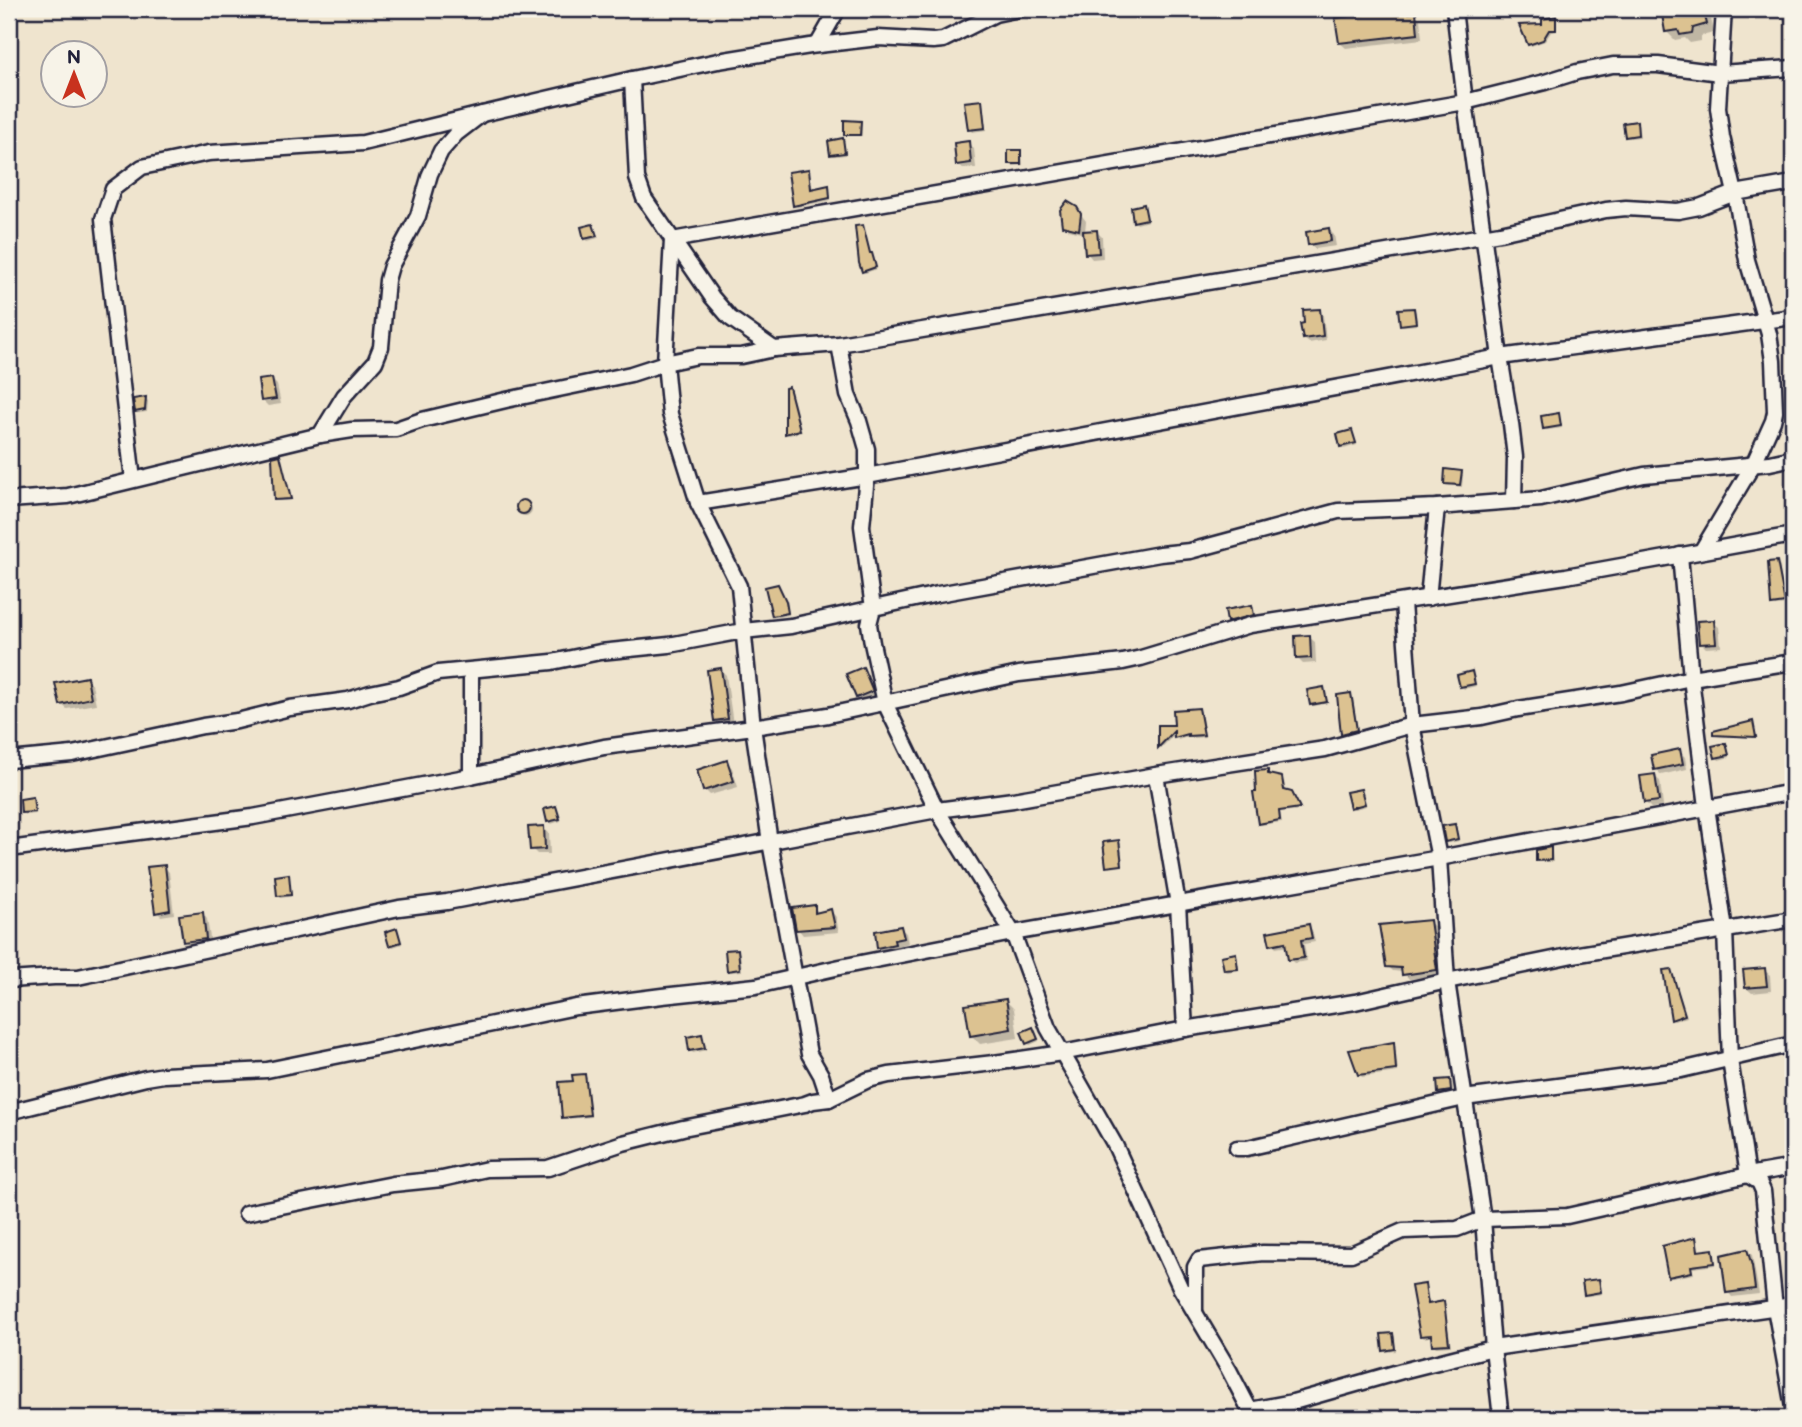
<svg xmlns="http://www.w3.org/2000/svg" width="1802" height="1427" font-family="'Balsamiq Sans',sans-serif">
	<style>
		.shadow { fill: #0003 }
		.building { fill: #dcc291; stroke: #22223b; stroke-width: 2 }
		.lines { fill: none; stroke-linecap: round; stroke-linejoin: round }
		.minor-casing { stroke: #22223b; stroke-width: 19 }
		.minor { stroke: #f7f3e8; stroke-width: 14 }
	</style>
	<rect width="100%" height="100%" fill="#efe4ce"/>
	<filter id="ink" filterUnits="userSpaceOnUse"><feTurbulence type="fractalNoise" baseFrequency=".0143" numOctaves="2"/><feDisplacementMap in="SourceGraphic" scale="14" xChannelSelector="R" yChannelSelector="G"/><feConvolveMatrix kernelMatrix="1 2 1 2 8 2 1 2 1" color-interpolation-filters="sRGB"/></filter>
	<g filter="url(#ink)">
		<!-- shadow -->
		<g class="shadow">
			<polygon points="1382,9 1400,9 1400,15 1415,14 1420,19 1422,39 1346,48 1340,43 1382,14"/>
			<polygon points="1642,9 1655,9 1656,13 1645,14"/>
			<polygon points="1663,9 1709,9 1714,33 1701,36 1701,41 1690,43 1685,38 1675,40 1666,31"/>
			<polygon points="1555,18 1557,20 1557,31 1551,32 1545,41 1531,46 1529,44 1544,25"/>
			<polygon points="981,102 983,104 986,130 972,132 970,129"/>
			<polygon points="860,123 862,125 862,136 848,136 846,134"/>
			<polygon points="1636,123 1638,125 1640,137 1629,138 1626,136"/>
			<polygon points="842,140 844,142 846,155 834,156 832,154"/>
			<polygon points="968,143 974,149 976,168 964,169 958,164"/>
			<polygon points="1020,152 1022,154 1023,165 1012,166 1010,163"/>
			<polygon points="808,170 810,173 813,191 828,187 830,189 831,200 797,207 795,205"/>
			<polygon points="1143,206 1145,208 1148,221 1137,224 1135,221"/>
			<polygon points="1076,208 1086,221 1085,232 1096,231 1102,237 1103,258 1092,259 1087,253 1085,234 1069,230 1064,225"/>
			<polygon points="593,226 598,238 588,241 585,238"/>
			<polygon points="862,227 864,229 871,254 873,257 877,269 865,273 863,271"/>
			<polygon points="1329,230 1334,235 1336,246 1315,249 1309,244"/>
			<polygon points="1414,310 1416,312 1417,325 1403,326 1401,324"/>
			<polygon points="1319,311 1323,315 1326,340 1309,343 1304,339"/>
			<polygon points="272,380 277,385 281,404 268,406 262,400"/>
			<polygon points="789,389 791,391 802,432 789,435 787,433"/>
			<polygon points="146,399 148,401 147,412 139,413 137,411 135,401"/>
			<polygon points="1558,415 1560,417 1562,428 1547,430 1545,428"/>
			<polygon points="1352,432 1354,434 1357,445 1344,449 1342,447"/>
			<polygon points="279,457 281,459 292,500 278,501 276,499"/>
			<polygon points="1461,473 1463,475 1462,487 1448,485 1445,483"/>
			<circle cx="525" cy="509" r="7"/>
			<polygon points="1777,562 1779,565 1786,605 1775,606 1773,604"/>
			<polygon points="778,586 787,604 789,615 775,617 773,615"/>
			<polygon points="1251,607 1253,609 1255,617 1231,623 1229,621"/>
			<polygon points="1713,622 1719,627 1721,647 1706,648 1701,643"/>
			<polygon points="1309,637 1315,642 1316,663 1303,664 1297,658"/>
			<polygon points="862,669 868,675 877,697 863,702 858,697"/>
			<polygon points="721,670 726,675 733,724 721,726 716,720"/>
			<polygon points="1471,673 1473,675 1476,686 1464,689 1462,686"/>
			<polygon points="86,679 92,684 96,704 67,709 61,704"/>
			<polygon points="1323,689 1325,691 1328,703 1314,706 1312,704"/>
			<polygon points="1350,695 1353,697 1358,732 1345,735 1343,733"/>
			<polygon points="1199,709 1201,712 1205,737 1192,738 1190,736 1178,740 1176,733 1161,748 1159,747 1159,727 1176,727"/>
			<polygon points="1752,723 1754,725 1757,738 1717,736 1715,734"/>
			<polygon points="1726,745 1728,747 1730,757 1719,760 1717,757"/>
			<polygon points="1679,751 1685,757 1687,769 1661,775 1656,769"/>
			<polygon points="727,762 732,768 738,787 710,795 705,790"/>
			<polygon points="1267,772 1284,781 1286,792 1293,796 1300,810 1280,812 1282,822 1261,825 1259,823"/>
			<polygon points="1654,776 1660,781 1663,806 1651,808 1646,803"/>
			<polygon points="1361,791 1363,793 1366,806 1354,809 1351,807"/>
			<polygon points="33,799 35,801 36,814 25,815 23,813"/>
			<polygon points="556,808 561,821 551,824 549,822 546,811"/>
			<polygon points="1454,826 1456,828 1459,841 1449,843 1447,841"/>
			<polygon points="543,828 549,833 550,854 537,854 532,849"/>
			<polygon points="1118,841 1121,844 1123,866 1110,868 1108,866"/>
			<polygon points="1550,849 1552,851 1553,862 1540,862 1538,860"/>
			<polygon points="164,867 169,872 174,914 161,916 157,912 154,893 151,891"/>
			<polygon points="288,876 290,878 292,896 281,898 279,896"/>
			<polygon points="814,907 820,914 831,911 836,917 839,932 803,935 798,929"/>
			<polygon points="202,913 207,919 211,944 190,946 185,941"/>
			<polygon points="1429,922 1434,926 1441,975 1409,979 1403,972 1393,971 1388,966"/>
			<polygon points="1308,926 1312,930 1315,942 1304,944 1307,961 1294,963 1290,959 1288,946 1276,948 1272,944"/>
			<polygon points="900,928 906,933 908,943 898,946 899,949 884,953 878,947"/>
			<polygon points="397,930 402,944 393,947 390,945"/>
			<polygon points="737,951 740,953 742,971 731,972 729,970"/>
			<polygon points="1235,955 1237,957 1239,970 1227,972 1225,970"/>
			<polygon points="1670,970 1672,973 1687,1017 1674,1021 1672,1019"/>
			<polygon points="1764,970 1770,975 1771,991 1752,993 1746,988"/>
			<polygon points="1005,1000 1014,1009 1018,1038 980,1044 971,1035"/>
			<polygon points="1033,1029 1039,1041 1030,1045 1028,1043"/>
			<polygon points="702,1036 704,1038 706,1050 693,1053 691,1050"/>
			<polygon points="1393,1044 1395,1046 1398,1072 1362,1077 1360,1074"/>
			<polygon points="585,1076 587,1078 591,1117 565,1119 563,1117 575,1082"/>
			<polygon points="1450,1081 1452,1083 1453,1093 1442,1095 1440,1093"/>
			<polygon points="1695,1239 1698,1241 1699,1252 1713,1251 1715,1253 1716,1265 1692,1268 1694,1274 1672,1278 1670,1276"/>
			<polygon points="1747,1250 1752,1255 1759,1294 1732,1297 1728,1292"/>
			<polygon points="1598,1281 1600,1283 1602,1294 1588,1296 1585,1294"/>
			<polygon points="1424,1286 1426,1288 1429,1306 1443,1303 1445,1306 1451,1346 1436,1347 1434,1345 1433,1336 1424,1338 1421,1335"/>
			<polygon points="1393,1334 1395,1337 1396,1351 1386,1352 1384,1350"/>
		</g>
		<!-- building -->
		<g class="building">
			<polygon points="1380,9 1396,9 1396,14 1416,12 1418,34 1339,43 1335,18 1380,12"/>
			<polygon points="1661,9 1703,9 1707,24 1693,28 1692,33 1680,35 1678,30 1665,32"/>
			<polygon points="1556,16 1556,30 1549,30 1543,40 1528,45 1519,25 1542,24 1542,19"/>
			<polygon points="982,100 985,128 968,130 964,102"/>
			<polygon points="844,120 861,121 860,135 844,135"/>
			<polygon points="1637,121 1638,135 1625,137 1623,123"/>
			<polygon points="843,138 845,153 830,155 828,141"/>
			<polygon points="969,141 971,163 956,165 954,143"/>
			<rect x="1008" y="150" width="13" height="14"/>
			<polygon points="809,169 811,189 829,185 830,198 793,206 788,172"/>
			<polygon points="1067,201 1077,207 1081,214 1079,230 1062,226 1060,210"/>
			<polygon points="1144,204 1147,219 1133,222 1131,207"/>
			<polygon points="593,224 597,236 584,239 581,227"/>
			<polygon points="863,225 870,253 872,253 876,267 862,272 859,263 855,226"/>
			<polygon points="1329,228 1331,241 1308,245 1306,232"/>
			<polygon points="1097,230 1099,253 1085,254 1083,231"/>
			<polygon points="1414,308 1416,323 1400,325 1398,309"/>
			<polygon points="1320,309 1323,336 1303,339 1300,324 1304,323 1303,310"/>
			<polygon points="272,378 276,399 261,401 258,380"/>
			<polygon points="789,387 800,430 785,434 785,388"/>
			<polygon points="146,397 145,410 135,412 133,399"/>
			<polygon points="1559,413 1561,426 1543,429 1541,416"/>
			<polygon points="1352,430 1356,443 1340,447 1337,434"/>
			<polygon points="280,455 291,499 274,500 272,457"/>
			<polygon points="1445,469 1462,471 1460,485 1444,484"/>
			<circle cx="523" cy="507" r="7"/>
			<polygon points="1777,561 1785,603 1771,605 1768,562"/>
			<polygon points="778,584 786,601 788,613 772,616 765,587"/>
			<polygon points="1252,605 1254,615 1227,622 1225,610"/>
			<polygon points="1714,620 1716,643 1699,644 1697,621"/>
			<polygon points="1310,635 1311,658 1296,659 1295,636"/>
			<polygon points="863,667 873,691 856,698 846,674"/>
			<polygon points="721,668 728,719 714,721 707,670"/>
			<polygon points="1472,671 1475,684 1460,687 1457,675"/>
			<polygon points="87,677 91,698 60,705 55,683"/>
			<polygon points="1324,687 1327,702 1310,705 1307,690"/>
			<polygon points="1351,693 1357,730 1341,734 1337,695"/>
			<polygon points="1199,708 1204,735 1188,736 1188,734 1174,738 1174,731 1158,748 1158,725 1174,725 1173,710"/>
			<polygon points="1753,721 1756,737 1713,735 1713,731"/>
			<polygon points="1726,743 1729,755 1715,758 1712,746"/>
			<polygon points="1680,749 1683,764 1654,770 1651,755"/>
			<polygon points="727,760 734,781 703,791 697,770"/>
			<polygon points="1268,770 1268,774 1282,777 1284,790 1292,792 1300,808 1279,811 1280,820 1258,824 1253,792 1256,792 1255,771"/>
			<polygon points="1655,774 1659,801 1644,803 1640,776"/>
			<polygon points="1361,789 1365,804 1350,808 1346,792"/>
			<polygon points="33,797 35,812 21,813 20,799"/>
			<polygon points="556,806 560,819 547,822 544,809"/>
			<polygon points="1455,824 1458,839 1445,842 1442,826"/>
			<polygon points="544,826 545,849 530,850 528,827"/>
			<polygon points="1119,840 1122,865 1106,867 1103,842"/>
			<polygon points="1551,847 1551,860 1536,861 1536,850"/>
			<polygon points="165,865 170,910 155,913 152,891 150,891 147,867"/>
			<polygon points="289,874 291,895 277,896 275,876"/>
			<polygon points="815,905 815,913 831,909 835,927 796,930 792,908"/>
			<polygon points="203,912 206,939 183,942 179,915"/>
			<polygon points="1430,920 1437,970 1402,975 1401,968 1386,967 1379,925"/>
			<polygon points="1309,924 1312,938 1301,940 1304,958 1288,960 1285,942 1270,945 1267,932"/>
			<polygon points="901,926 904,938 894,940 895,944 877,948 875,931"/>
			<polygon points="397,928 401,942 389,946 385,932"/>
			<polygon points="738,949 740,969 727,971 725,950"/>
			<polygon points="1236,953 1238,969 1224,970 1221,956"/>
			<polygon points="1765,968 1767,986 1745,988 1743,970"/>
			<polygon points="1671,969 1685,1015 1671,1020 1663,970"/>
			<polygon points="1006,999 1011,1029 970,1036 965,1005"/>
			<polygon points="1033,1027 1038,1039 1026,1044 1021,1032"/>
			<polygon points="702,1034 705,1048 689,1051 687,1037"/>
			<polygon points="1394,1042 1396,1070 1358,1075 1349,1050"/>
			<polygon points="585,1074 590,1115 562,1118 559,1082 573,1081 572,1075"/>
			<polygon points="1450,1079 1451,1091 1438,1093 1437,1080"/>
			<polygon points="1696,1237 1698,1251 1713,1249 1715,1263 1691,1266 1692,1272 1668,1277 1662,1246"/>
			<polygon points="1747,1249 1752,1266 1755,1289 1726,1293 1721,1255"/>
			<polygon points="1599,1279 1601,1292 1584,1295 1582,1281"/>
			<polygon points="1425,1284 1428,1304 1444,1301 1449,1344 1432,1345 1431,1335 1420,1336 1411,1286"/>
			<polygon points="1393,1333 1395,1349 1383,1351 1381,1334"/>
		</g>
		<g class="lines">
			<defs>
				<g id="minor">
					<polyline points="1454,9 1465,102 1545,82 1577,72 1613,65 1658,65 1720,73 1793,68"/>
					<polyline points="818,44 838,9"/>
					<polyline points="632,79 637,178 644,198 712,297 730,318 774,349 839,344 1500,233 1606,210 1626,208 1678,211 1699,207 1735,193 1793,183"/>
					<polyline points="482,114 632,79 718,61 810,46 878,38 933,41 943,40 995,14 1019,9"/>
					<polyline points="839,344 848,395 859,421 867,449 867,476 862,526 873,608 869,624 872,643 885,703 937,810 1013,933 1048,1028 1115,1145 1181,1289 1229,1370 1254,1418"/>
					<polyline points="320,435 352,430 396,429 422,420 506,400 631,374 665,363 698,356 741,356 774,349"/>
					<polyline points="9,500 68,496 320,435 344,396 375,362 381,347 387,280 391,266 418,216 430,174 441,151 456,134 482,114 363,143 209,153 142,167 113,189 103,219 133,480"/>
					<polyline points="698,503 867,476 1500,357 1793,317"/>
					<polyline points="1702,550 1754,463 1773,421 1775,412 1773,361 1769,334 1747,260 1735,193 1722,137 1718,108 1724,9"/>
					<polyline points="1680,555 1691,678 1707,807 1725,930 1730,1060 1748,1175 1759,1182 1763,1191 1775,1308 1793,1407"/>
					<polyline points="1428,598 1437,507"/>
					<polyline points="1403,603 1412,725 1439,858 1447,981 1483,1219 1493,1348 1501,1418"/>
					<polyline points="9,760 72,754 203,726 237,721 290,708 348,700 370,693 399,687 438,673 552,662 600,652 669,645 743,631 791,626 938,594 1160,554 1190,551 1338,511 1437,507 1541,499 1644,475 1770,463 1793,458"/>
					<polyline points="1156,775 1178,904 1185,1029"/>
					<polyline points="471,776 471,671"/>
					<polyline points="9,849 253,817 471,776 604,747 753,727 828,715 1019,674 1123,662 1141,658 1250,625 1566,576 1793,535"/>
					<polyline points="9,980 54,977 78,977 399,908 447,902 937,810 1013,800 1156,775 1325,749 1412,725 1482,717 1518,709 1621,693 1691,678 1793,662"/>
					<polyline points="829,1099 821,1075 809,1054 770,842 753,727 739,586 698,503 670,414 665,363 672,240 1465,102 1500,357 1511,424 1515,457 1514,501"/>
					<polyline points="17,1110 146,1078 164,1075 267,1070 576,1007 662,996 756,986 840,967 1013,933 1439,858 1793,792"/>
					<polyline points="1237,1148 1247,1148 1464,1098 1681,1070 1793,1044"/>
					<polyline points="246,1213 393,1184 442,1179 487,1169 548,1168 623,1143 683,1128 805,1104 813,1101 829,1099 868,1080 889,1075 994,1063 1062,1053 1185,1029 1355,1002 1447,981 1573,955 1793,919"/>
					<polyline points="1195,1312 1195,1267 1199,1260 1263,1253 1351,1254 1403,1231 1457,1229 1483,1219 1567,1216 1748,1175 1793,1167"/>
					<polyline points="1250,1410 1293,1402 1402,1371 1493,1348 1793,1305"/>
				</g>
			</defs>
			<!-- minor casing -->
			<use href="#minor" class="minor-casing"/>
			<!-- minor -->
			<use href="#minor" class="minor"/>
		</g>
	</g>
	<!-- margin -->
	<rect width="1802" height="1427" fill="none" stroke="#f7f3e8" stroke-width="35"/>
	<rect x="18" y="18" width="1767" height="1392" fill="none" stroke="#22223b" stroke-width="2.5" filter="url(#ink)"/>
	<!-- north arrow -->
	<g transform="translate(74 74)"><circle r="33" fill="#f7f3e8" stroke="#a29fa3" stroke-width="2"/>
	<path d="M0-5L12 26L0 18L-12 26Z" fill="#c8321e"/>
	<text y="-10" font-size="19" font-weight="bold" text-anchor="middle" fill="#22223b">N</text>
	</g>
</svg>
